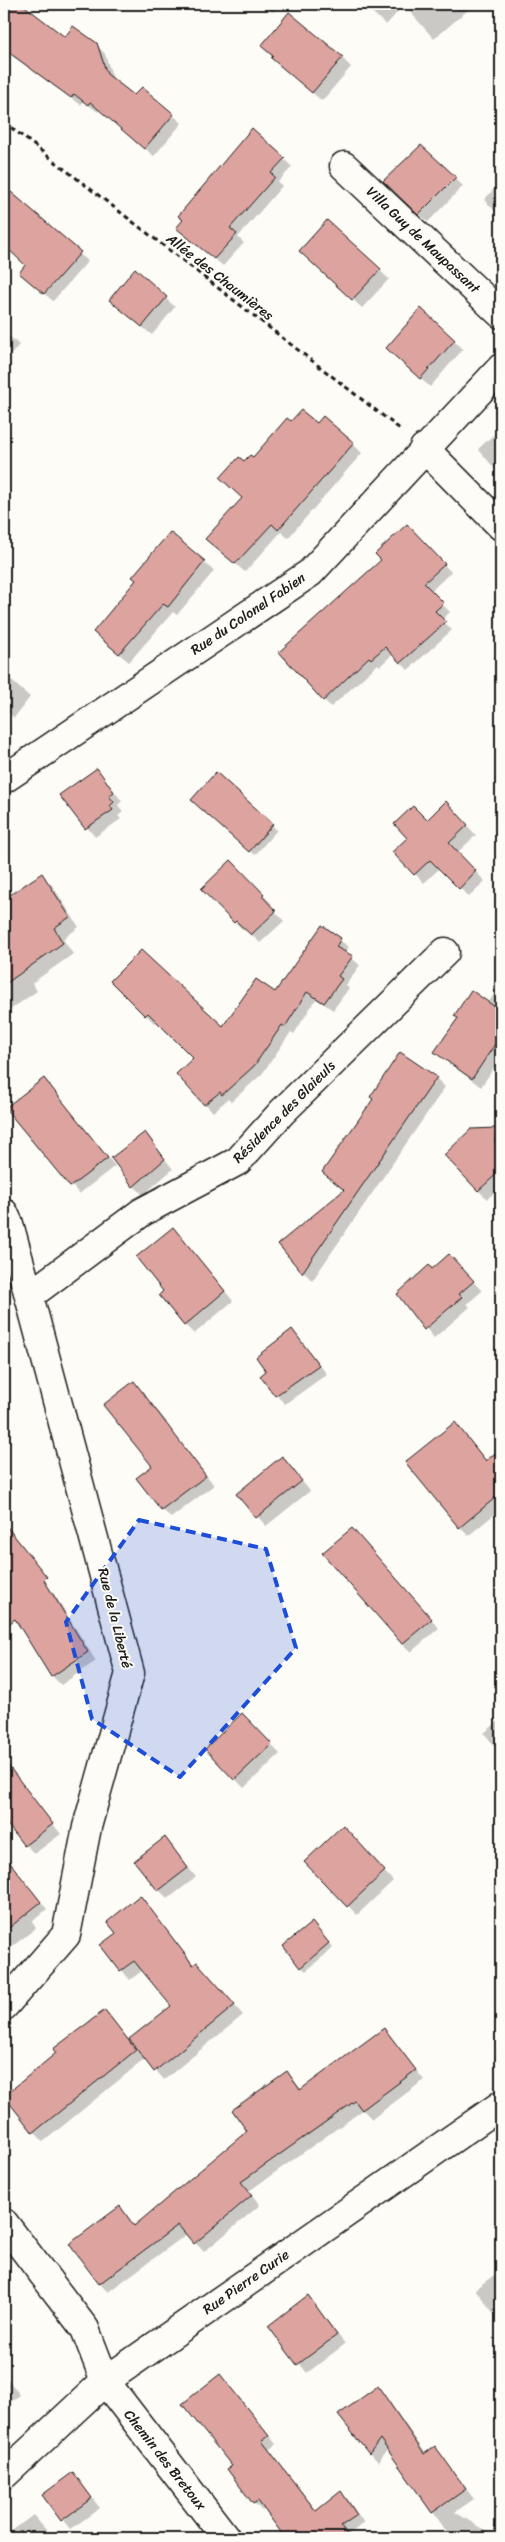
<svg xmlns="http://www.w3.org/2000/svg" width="505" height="2542" font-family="Sriracha,sans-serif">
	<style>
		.shadow { fill: #0003 }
		.building { fill: #dda39f; stroke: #1c1c1c }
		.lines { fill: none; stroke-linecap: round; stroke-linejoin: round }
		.minor-casing { stroke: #1c1c1c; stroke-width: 31 }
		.path { stroke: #1c1c1c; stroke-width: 3; stroke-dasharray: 5 4; stroke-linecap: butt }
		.minor { stroke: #fdfcf7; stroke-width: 28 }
		.marked { fill: #1d4ed8; fill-opacity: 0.2; stroke: #1d4ed8; stroke-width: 4; stroke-dasharray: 10 6; stroke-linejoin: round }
		.labels { text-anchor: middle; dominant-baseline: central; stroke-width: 4; stroke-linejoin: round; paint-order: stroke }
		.street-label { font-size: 14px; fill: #1c1c1c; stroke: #fdfcf7 }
	</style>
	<rect width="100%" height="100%" fill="#fdfcf7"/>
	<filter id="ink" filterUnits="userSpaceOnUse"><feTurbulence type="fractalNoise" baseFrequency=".02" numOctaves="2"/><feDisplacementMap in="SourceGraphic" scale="10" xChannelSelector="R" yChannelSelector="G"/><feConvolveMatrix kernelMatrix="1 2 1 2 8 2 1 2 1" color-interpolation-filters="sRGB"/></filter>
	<g filter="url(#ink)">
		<!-- shadow -->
		<g class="shadow">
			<polygon points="4,4 20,4 66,39 96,44 105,54 114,82 135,97 173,115 182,123 154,156 99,110 98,112 83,101 81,105 4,50"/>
			<polygon points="26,4 35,4 32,8"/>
			<polygon points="263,4 280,4 273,12"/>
			<polygon points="363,4 475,4 434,39 404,5 386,25"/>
			<polygon points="262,46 342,58 351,67 322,101 282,67"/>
			<polygon points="284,159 292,167 278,182 282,186 238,237 244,243 223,266 177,228"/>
			<polygon points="455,178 463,186 428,222 393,190"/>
			<polygon points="501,181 501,217 484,200"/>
			<polygon points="4,192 88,261 53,301 34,285 27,265 4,245"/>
			<polygon points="327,222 389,279 362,308 310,260"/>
			<polygon points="135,270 175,307 152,335 120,309"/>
			<polygon points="4,331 19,345 4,363"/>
			<polygon points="454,341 463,349 430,387 396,357"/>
			<polygon points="291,423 317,424 353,444 362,453 288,538 281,532 245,572 215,547 243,498 244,463 253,459"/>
			<polygon points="501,428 501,476 478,449"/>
			<polygon points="407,526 451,572 430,592 450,612 442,620 452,630 408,670 393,654 380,666 378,664 331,707 324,700 382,560"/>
			<polygon points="170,534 214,571 177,615 173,612 129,662 103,641 137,580"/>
			<polygon points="4,648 6,676 30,697 14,718 9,713 4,719"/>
			<polygon points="501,651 501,667 493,658"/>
			<polygon points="97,770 122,801 118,805 123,812 118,816 121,819 95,837 61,795"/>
			<polygon points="216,774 277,830 255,855 198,804"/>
			<polygon points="455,812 476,835 457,853 485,881 469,897 440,868 424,883 394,852 427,821"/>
			<polygon points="231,862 272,904 270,906 284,921 260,943 246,929 244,931 202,889"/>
			<polygon points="41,875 52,885 79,927 63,939 73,954 32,983 37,991 4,1014 4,899"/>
			<polygon points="322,927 349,947 345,953 360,965 346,985 349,988 333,1010 316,999 294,1034 291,1032 262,1074 231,1102 228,1099 213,1112 177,1074 195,1058 157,1021 154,1023 112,981 223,1028 275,993"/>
			<polygon points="501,984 501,1057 481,1087 435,1052 459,1018 488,1003"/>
			<polygon points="401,1054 436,1078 445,1087 312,1281 280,1244 345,1191 333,1181"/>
			<polygon points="44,1080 115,1166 79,1194 7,1108"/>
			<polygon points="145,1134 173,1169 143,1195 134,1186"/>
			<polygon points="493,1141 501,1150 501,1187 487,1199 478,1190"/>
			<polygon points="182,1238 233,1301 194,1334 185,1325 165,1291"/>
			<polygon points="457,1264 482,1291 467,1304 470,1307 434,1338 398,1294 432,1271"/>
			<polygon points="292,1331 327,1374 285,1404 276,1395 267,1371"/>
			<polygon points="134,1383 167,1422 166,1424 214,1485 171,1518 162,1509"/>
			<polygon points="463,1433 487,1462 501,1449 501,1509 468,1536 460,1527"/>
			<polygon points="290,1467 310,1491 266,1526 238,1494"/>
			<polygon points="361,1539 439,1628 411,1652 402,1644"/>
			<polygon points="45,1584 53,1592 96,1661 61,1685 52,1676"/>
			<polygon points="242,1715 280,1754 244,1788 206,1749"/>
			<polygon points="501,1719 501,1754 484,1733"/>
			<polygon points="19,1782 61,1834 34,1854 4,1818 4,1794"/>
			<polygon points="352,1836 393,1881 357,1915 306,1862"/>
			<polygon points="165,1839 196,1877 168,1899 159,1890"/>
			<polygon points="16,1872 47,1909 32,1922 36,1928 4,1953 4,1881"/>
			<polygon points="140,1897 194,1965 206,1972 243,2015 164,2080 146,2058 43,2142 6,2096 105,2012 129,2040 173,2006 143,1970 130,1980 101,1945 117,1933"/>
			<polygon points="316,1928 333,1948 306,1971 301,1967"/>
			<polygon points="384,2029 424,2080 372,2119 363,2110 249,2191 260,2205 204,2252 187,2234 108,2292 99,2283 120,2208 136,2227 248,2131 287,2073 302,2090"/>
			<polygon points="501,2270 501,2323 475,2289"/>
			<polygon points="308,2296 345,2344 307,2373 270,2326"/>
			<polygon points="4,2374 20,2395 4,2407"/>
			<polygon points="220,2376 276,2444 269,2450 317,2511 341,2493 349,2501 364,2523 348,2535 351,2538 287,2538 265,2509 262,2511 254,2503 233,2466"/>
			<polygon points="378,2388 386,2397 426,2454 435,2448 474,2499 455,2512 497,2538 451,2538 389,2448 378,2462 370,2453"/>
			<polygon points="73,2474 100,2508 71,2529 44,2495"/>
			<polygon points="33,2515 53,2538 13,2538 9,2533"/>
		</g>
		<!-- building -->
		<g class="building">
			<polygon points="4,4 22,4 65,37 73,26 97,43 107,74 134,95 142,87 174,114 144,149 90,102 88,105 74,94 71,98 4,49"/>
			<polygon points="289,12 343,57 312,93 271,58 273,56 261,46"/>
			<polygon points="252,128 285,158 271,173 275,177 230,228 237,234 214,259 176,228 183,220 178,216"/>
			<polygon points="421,145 456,177 418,215 383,181"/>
			<polygon points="4,186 81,252 44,294 19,273 25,265 4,245"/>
			<polygon points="327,220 381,269 352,300 299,251"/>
			<polygon points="135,268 167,297 142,327 109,300"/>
			<polygon points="421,308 455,340 420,379 386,348"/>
			<polygon points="301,410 317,423 323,416 354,443 278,530 272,524 235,564 205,539 242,498 220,478 239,457 244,461 250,455 253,457 287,418 291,421"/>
			<polygon points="407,524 445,564 424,583 444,603 435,611 446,622 400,663 385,647 371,659 369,657 323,701 279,652 381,560 375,554"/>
			<polygon points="170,532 205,561 168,607 163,604 119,654 93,632 136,580 132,577"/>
			<polygon points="97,768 114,792 109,796 114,802 110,806 113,810 85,829 59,795"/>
			<polygon points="216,772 273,824 249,852 191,800"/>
			<polygon points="446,801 468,825 449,843 476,871 459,889 430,860 414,875 392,852 407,838 394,824 413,806 427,820"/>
			<polygon points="231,860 264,894 262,896 276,911 251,935 236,921 234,923 201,889"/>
			<polygon points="42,873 70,917 54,928 63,943 4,985 4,899"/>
			<polygon points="322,925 341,938 336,947 353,956 338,976 342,979 324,1003 307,992 285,1027 282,1025 254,1066 222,1095 220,1092 204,1105 176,1074 193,1058 148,1013 145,1016 110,981 141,950 223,1026 256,979 275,992"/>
			<polygon points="471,990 501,1011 501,1035 472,1079 434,1052 458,1018 454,1016"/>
			<polygon points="400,1052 437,1077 302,1273 278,1244 344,1190 322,1172 373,1099 370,1097"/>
			<polygon points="44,1078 108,1158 70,1187 5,1108"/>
			<polygon points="497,1128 495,1142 501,1149 501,1170 478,1191 444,1155 471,1129"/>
			<polygon points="145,1132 165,1159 133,1187 111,1158"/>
			<polygon points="173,1227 225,1291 184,1326 159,1295 163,1291 136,1257"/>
			<polygon points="449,1254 474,1281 459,1294 462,1297 424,1330 397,1294 429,1265 432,1269"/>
			<polygon points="292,1329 319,1365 275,1396 260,1376 266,1371 256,1357"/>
			<polygon points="134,1381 206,1476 161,1510 136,1478 152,1466 103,1405"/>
			<polygon points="455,1422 486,1461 501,1448 501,1493 459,1528 405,1462"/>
			<polygon points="282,1456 302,1481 256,1518 236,1494"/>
			<polygon points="4,1523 47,1577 44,1580 88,1652 51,1677 15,1619 4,1628"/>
			<polygon points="352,1528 432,1619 402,1644 322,1553"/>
			<polygon points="242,1713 272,1744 234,1780 205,1749"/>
			<polygon points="4,1760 53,1824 24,1846 4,1820"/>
			<polygon points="343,1825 385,1871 347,1907 304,1862"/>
			<polygon points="165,1837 188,1868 158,1891 134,1861"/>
			<polygon points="4,1855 41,1902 4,1932"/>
			<polygon points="140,1895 193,1965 197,1962 235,2005 154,2072 129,2039 171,2006 134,1961 120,1971 100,1945 116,1933 107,1922"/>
			<polygon points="312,1922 329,1943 300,1968 283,1946"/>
			<polygon points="105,2010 136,2050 33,2133 4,2096 56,2053 53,2049"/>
			<polygon points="384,2028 416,2070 362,2110 355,2101 241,2182 252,2195 194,2244 178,2225 99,2284 69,2244 120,2206 134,2226 247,2131 232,2110 287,2071 300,2090"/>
			<polygon points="308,2295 337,2335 297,2365 268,2326"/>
			<polygon points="220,2374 269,2436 262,2441 316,2511 341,2491 357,2515 341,2526 350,2538 279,2538 283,2535 258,2501 253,2504 227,2469 232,2466 182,2404"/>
			<polygon points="378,2386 424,2454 435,2446 466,2489 432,2513 380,2439 369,2454 338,2415"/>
			<polygon points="73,2472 92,2498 61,2521 42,2495"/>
		</g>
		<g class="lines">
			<defs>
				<g id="minor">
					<polyline points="344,166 501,314"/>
					<polyline points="424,448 501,526"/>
					<polyline points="4,779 310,573 501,368"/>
					<polyline points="4,1213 9,1224 29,1296 130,1673 87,1827 66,1935 4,2006"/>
					<polyline points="29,1296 142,1212 238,1161 282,1112 445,952"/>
					<polyline points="4,2223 85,2329 105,2381 226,2538"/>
					<polyline points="4,2475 105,2381 501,2105"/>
				</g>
			</defs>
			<!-- minor casing -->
			<use href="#minor" class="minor-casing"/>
			<!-- path -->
			<polyline class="path" points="4,122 400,429"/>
			<!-- minor -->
			<use href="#minor" class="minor"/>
		</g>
	</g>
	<!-- marked area -->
	<path class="marked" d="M139 1520 266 1549 296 1648 180 1777 92 1719 66 1622Z"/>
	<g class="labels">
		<!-- street labels -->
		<g class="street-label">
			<text transform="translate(423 240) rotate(43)">Villa Guy de Maupassant</text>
			<text transform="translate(220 277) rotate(38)">Allée des Chaumières</text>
			<text transform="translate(248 614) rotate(-34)">Rue du Colonel Fabien</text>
			<text transform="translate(284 1112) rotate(-45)">Résidence des Glaieuls</text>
			<text transform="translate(115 1618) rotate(76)">Rue de la Liberté</text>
			<text transform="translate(246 2282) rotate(-35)">Rue Pierre Curie</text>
			<text transform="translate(165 2460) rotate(52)">Chemin des Bretoux</text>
		</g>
	</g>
	<!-- margin -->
	<rect width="505" height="2542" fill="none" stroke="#fdfcf7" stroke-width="20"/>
	<rect x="10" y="10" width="485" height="2522" fill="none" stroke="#1c1c1c" stroke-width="2" filter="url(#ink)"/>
</svg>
